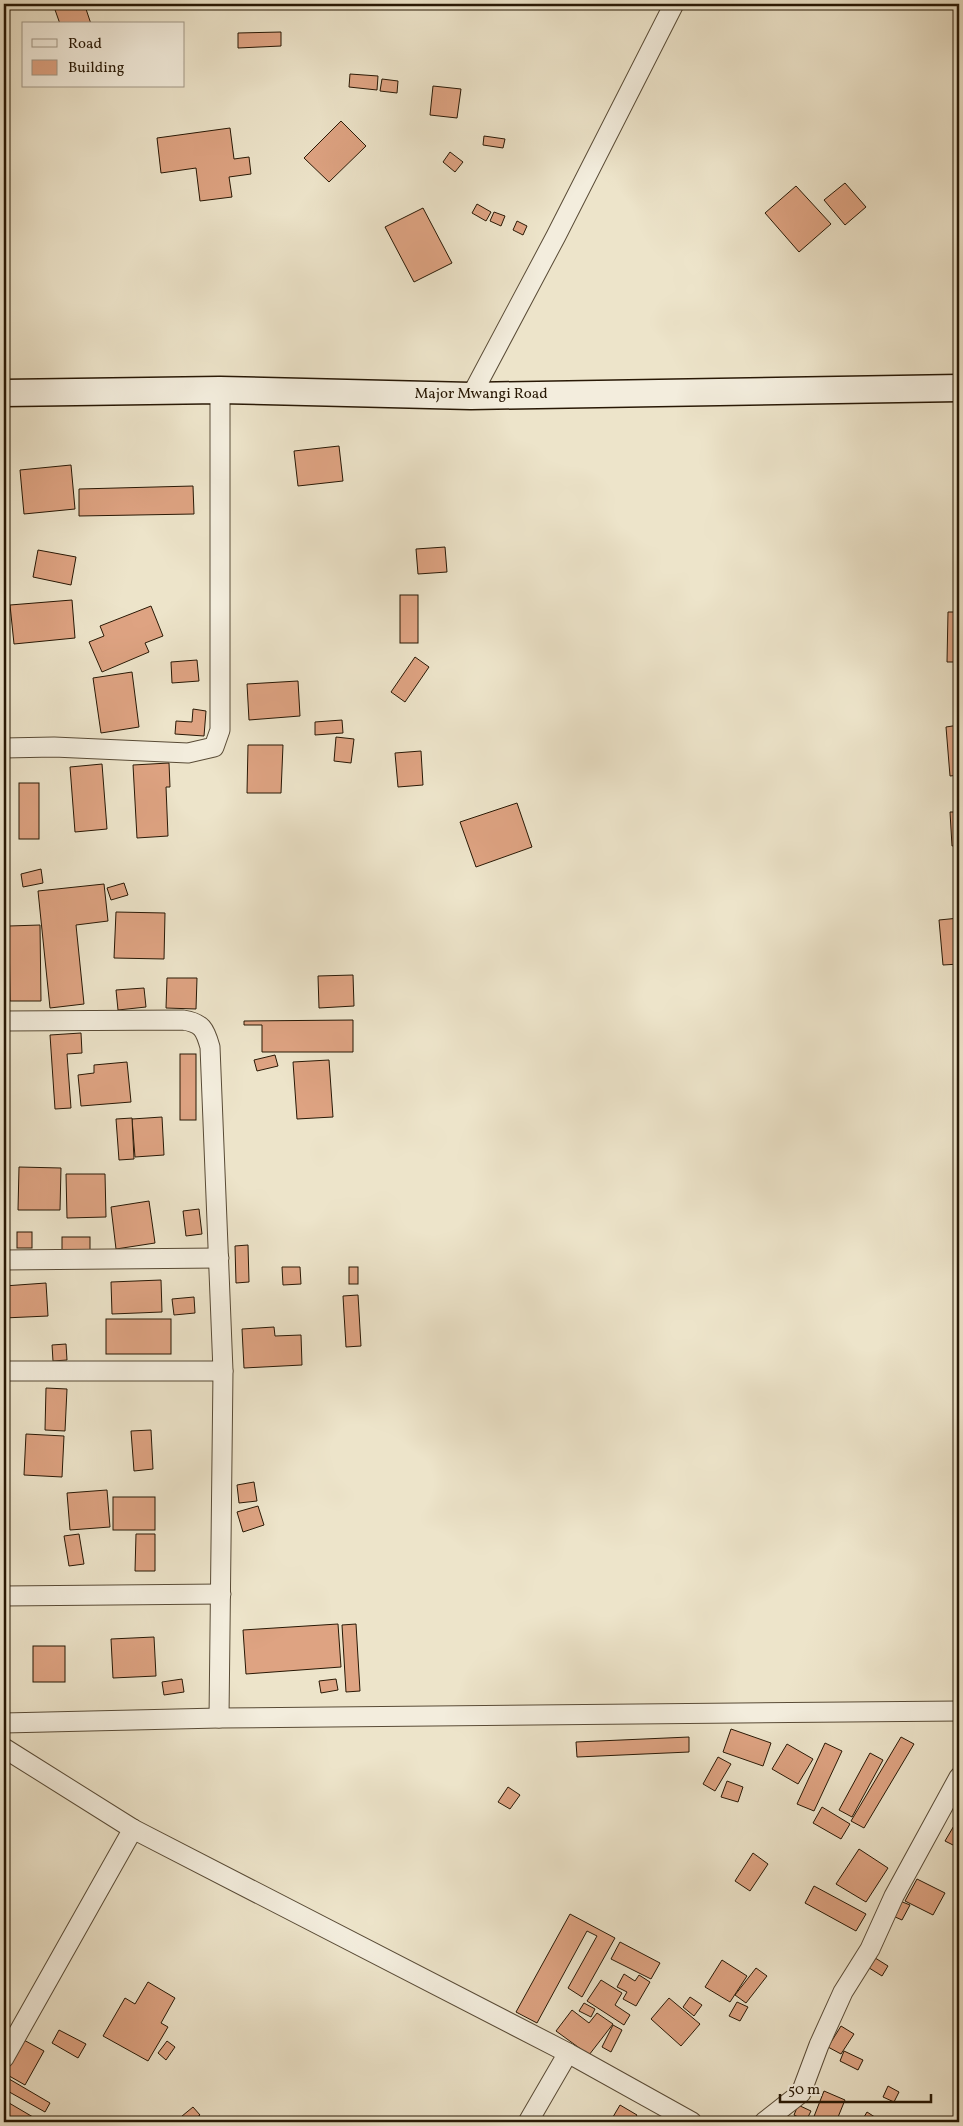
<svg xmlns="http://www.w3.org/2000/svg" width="963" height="2126" font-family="Vollkorn,serif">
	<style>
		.building { fill: #dea382; stroke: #281805 }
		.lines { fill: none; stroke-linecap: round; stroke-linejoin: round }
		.street-casing { stroke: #594b36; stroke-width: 21 }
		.secondary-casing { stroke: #281805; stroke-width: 29 }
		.street { stroke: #f3eddd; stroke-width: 19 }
		.secondary { stroke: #f3eddd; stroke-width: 26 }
		.labels { text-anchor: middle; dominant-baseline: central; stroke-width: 4.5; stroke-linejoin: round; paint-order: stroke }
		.street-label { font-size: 15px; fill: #281805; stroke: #f3eddd }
	</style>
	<rect width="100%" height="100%" fill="#ede4ca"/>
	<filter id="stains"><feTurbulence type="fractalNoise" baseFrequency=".004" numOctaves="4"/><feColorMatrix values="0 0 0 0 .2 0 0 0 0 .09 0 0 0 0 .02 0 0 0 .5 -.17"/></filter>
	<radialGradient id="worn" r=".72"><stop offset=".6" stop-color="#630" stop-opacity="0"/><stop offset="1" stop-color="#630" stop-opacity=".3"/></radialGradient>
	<!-- building -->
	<g class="building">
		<polygon points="53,4 98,4 98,5 86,9 91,24 60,24"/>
		<polygon points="281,32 281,46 238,48 238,33"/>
		<polygon points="350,74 378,76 377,90 349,87"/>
		<polygon points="382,79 398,81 397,93 380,91"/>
		<polygon points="433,86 461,89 457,118 430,115"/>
		<polygon points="341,121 366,146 329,182 304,158"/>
		<polygon points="230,128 234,159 249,157 251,174 229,177 232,197 200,201 196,168 161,173 157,138"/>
		<polygon points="484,136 505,139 503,148 483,145"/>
		<polygon points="450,152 463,162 455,172 443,162"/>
		<polygon points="845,183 866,207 845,225 824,200"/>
		<polygon points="796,186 831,224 799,252 765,213"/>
		<polygon points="477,204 491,212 486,221 472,213"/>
		<polygon points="423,208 452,263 414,282 385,227"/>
		<polygon points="494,212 505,216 501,226 490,221"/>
		<polygon points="517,221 527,226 523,235 513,230"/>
		<polygon points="339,446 343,481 298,486 294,451"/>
		<polygon points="71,465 75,509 24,514 20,470"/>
		<polygon points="193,486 194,514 79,516 79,489"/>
		<polygon points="445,547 447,572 418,574 416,549"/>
		<polygon points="38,550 76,557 71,585 33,577"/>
		<rect x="400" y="595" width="18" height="48"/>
		<polygon points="72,600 75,638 14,644 10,605"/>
		<polygon points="151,606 163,636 145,643 149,652 102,672 89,642 104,636 100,626"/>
		<polygon points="948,612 959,612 959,662 947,662"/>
		<polygon points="415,657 429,667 405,702 391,692"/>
		<polygon points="197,660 199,681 172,683 171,662"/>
		<polygon points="132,672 139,727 101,733 93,678"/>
		<polygon points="298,681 300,716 249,720 247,684"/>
		<polygon points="193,709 206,711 204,736 175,734 176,721 192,722"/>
		<polygon points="342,720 343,733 315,735 315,722"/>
		<polygon points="959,725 959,775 950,776 946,727"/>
		<polygon points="336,737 354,739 351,763 334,761"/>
		<polygon points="248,745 283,745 281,793 247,793"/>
		<polygon points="421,751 423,785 398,787 395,753"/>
		<polygon points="169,763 170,787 166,787 168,836 137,838 133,765"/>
		<polygon points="102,764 107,829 75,832 70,767"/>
		<rect x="19" y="783" width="20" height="56"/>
		<polygon points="956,796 959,796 959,845 952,846 950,812 957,812"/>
		<polygon points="517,803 532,847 476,867 460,822"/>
		<polygon points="41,869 43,883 23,887 21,874"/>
		<polygon points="124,883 128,895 111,900 107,888"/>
		<polygon points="104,884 108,921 76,925 84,1004 50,1008 38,891"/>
		<polygon points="116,912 165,913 164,959 114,958"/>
		<polygon points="959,918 959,964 943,965 939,920"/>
		<polygon points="40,925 41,1001 10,1001 9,926"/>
		<polygon points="353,975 354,1006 319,1008 318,976"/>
		<polygon points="167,978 197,978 196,1009 166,1008"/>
		<polygon points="144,988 146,1007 118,1010 116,990"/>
		<polygon points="353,1020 353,1052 262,1052 262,1025 244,1025 244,1021"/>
		<polygon points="81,1033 82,1053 67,1054 71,1108 55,1109 50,1035"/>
		<rect x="180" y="1054" width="16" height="66"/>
		<polygon points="275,1055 278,1066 257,1071 254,1060"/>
		<polygon points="329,1060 333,1117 297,1119 293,1062"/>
		<polygon points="127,1062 131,1102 81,1106 78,1075 94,1073 94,1065"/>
		<polygon points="162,1117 164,1155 135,1157 132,1119"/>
		<polygon points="132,1118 134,1159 119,1160 116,1119"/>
		<polygon points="19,1167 61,1168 60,1210 18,1210"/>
		<polygon points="66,1174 105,1174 106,1217 67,1218"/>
		<polygon points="149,1201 155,1243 116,1249 111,1207"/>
		<polygon points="199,1209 202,1234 186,1236 183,1211"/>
		<rect x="17" y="1232" width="15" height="16"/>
		<rect x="62" y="1237" width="28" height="13"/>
		<polygon points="248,1245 249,1282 236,1283 235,1246"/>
		<polygon points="282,1267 300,1267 301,1284 283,1285"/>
		<rect x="349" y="1267" width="9" height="17"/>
		<polygon points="161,1280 162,1312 112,1314 111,1282"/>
		<polygon points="46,1283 48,1316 4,1318 4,1286"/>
		<polygon points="358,1295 361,1346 346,1347 343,1296"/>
		<polygon points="194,1297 195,1313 174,1315 172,1299"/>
		<rect x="106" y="1319" width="65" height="35"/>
		<polygon points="274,1327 275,1336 301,1335 302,1365 244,1368 242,1329"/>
		<polygon points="66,1344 67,1360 53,1361 52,1345"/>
		<polygon points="46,1388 67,1389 65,1431 45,1430"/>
		<polygon points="151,1430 153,1469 134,1471 131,1431"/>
		<polygon points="959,1430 959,1466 955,1431"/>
		<polygon points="26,1434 64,1436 62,1477 24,1475"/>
		<polygon points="254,1482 257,1501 239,1503 237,1485"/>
		<polygon points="107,1490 110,1527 70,1530 67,1493"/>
		<rect x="113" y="1497" width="42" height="33"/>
		<polygon points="258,1506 264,1525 243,1532 237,1512"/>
		<polygon points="79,1534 84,1564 69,1566 64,1536"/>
		<polygon points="136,1534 155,1534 155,1571 135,1571"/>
		<polygon points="338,1624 341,1667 246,1674 243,1630"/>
		<polygon points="356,1624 360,1691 346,1692 342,1625"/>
		<polygon points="154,1637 156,1676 113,1678 111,1639"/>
		<rect x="33" y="1646" width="32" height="36"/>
		<polygon points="182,1679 184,1692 164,1695 162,1682"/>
		<polygon points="336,1679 338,1690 321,1693 319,1681"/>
		<polygon points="731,1729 771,1743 763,1766 723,1752"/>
		<polygon points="689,1737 689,1752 577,1757 576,1742"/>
		<polygon points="901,1737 914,1744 864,1828 851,1821"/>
		<polygon points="825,1743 842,1751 814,1811 797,1804"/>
		<polygon points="787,1744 813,1759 798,1784 772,1769"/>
		<polygon points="870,1753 883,1760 852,1817 839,1810"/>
		<polygon points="718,1757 731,1764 715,1791 703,1784"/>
		<polygon points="727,1781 743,1787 738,1802 721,1797"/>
		<polygon points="508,1787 520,1795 510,1809 498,1802"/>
		<polygon points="822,1807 850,1824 841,1839 813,1823"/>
		<polygon points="955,1824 959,1826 959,1848 945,1841"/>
		<polygon points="859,1849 888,1868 866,1902 836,1884"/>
		<polygon points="753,1853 768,1864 750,1891 735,1881"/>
		<polygon points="917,1879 945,1893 933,1915 905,1901"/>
		<polygon points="814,1886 866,1914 856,1931 805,1903"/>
		<polygon points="900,1901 910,1905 902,1920 893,1916"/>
		<polygon points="570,1914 615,1938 582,1997 568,1988 597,1936 587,1931 537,2023 516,2012"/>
		<polygon points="620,1942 660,1963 651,1979 611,1959"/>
		<polygon points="872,1956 888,1966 882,1976 866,1966"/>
		<polygon points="722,1960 747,1976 730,2002 705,1987"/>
		<polygon points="756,1968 767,1976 746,2003 735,1995"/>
		<polygon points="624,1974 635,1981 639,1975 650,1982 636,2006 623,1999 627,1992 617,1987"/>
		<polygon points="601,1980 622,1993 615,2005 630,2015 624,2025 587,2001"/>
		<polygon points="148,1982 175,1998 161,2023 168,2027 148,2061 103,2036 125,1998 135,2004"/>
		<polygon points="690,1997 702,2005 694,2016 683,2007"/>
		<polygon points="669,1998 700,2024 681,2046 651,2019"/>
		<polygon points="737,2002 748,2007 740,2021 729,2016"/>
		<polygon points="584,2003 595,2009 591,2017 579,2011"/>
		<polygon points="572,2010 589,2023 597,2013 613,2024 589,2055 556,2031"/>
		<polygon points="613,2025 622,2030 611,2052 602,2047"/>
		<polygon points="841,2026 854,2034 841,2054 828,2047"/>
		<polygon points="59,2030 86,2044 78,2058 52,2043"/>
		<polygon points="22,2039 44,2051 25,2085 4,2073"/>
		<polygon points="167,2041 175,2047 166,2060 158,2053"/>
		<polygon points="844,2051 863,2060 858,2070 840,2061"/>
		<polygon points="4,2076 50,2103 45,2112 4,2089"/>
		<polygon points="888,2086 899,2092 894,2102 883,2097"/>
		<polygon points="824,2091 845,2100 836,2122 820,2122 813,2119"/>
		<polygon points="4,2100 38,2120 37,2122 4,2122"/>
		<polygon points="620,2105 637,2115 632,2122 610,2122"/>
		<polygon points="798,2105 811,2111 806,2121 794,2115"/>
		<polygon points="193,2107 200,2115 191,2122 177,2122 176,2121"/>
		<polygon points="867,2112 881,2121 880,2122 861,2122"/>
	</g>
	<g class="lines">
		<defs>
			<g id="street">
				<polyline points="471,396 556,236 674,4"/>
				<polyline points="4,748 54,747 188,753 214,747 220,730 220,390"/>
				<path d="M4 1021 183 1020C202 1023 205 1029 210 1047L223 1371 219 1718"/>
				<polyline points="4,1260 219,1258"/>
				<polyline points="4,1371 223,1371"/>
				<polyline points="4,1596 221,1594"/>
				<polyline points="4,1723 219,1718 959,1711"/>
				<polyline points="4,1748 133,1829 568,2053 692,2122"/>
				<polyline points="4,2058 133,1829"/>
				<polyline points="528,2122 568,2053"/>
				<polyline points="764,2122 801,2093 819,2045 843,1992 870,1949 894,1896 959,1777"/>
			</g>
			<polyline id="secondary" points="4,393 220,390 471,396 959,388"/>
		</defs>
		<!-- street casing -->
		<use href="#street" class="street-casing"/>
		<!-- secondary casing -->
		<use href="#secondary" class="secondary-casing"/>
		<!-- street -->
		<use href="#street" class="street"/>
		<!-- secondary -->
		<use href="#secondary" class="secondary"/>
	</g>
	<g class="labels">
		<!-- street labels -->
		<g class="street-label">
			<text x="481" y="394">Major Mwangi Road</text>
		</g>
	</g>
	<!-- margin -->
	<rect width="963" height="2126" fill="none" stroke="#ede4ca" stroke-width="20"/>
	<rect x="5" y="5" width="953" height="2116" fill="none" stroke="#281805" stroke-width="2.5"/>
	<rect x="10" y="10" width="943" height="2106" fill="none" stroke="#281805"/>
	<!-- legend -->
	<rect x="22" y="22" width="162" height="65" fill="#f3eddd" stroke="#a29887"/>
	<rect x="32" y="39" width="25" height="8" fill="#f3eddd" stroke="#a29887"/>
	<text x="68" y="48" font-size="15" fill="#281805">Road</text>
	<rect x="32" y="60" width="25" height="15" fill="#dea382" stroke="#a29887"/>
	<text x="68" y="72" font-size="15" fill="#281805">Building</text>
	<!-- scale -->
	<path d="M780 2094v8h151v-8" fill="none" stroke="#281805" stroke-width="2.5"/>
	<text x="788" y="2094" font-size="15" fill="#281805" stroke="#f3eddd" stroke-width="4" paint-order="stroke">50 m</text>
	<rect width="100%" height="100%" filter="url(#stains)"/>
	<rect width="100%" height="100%" fill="url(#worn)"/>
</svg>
